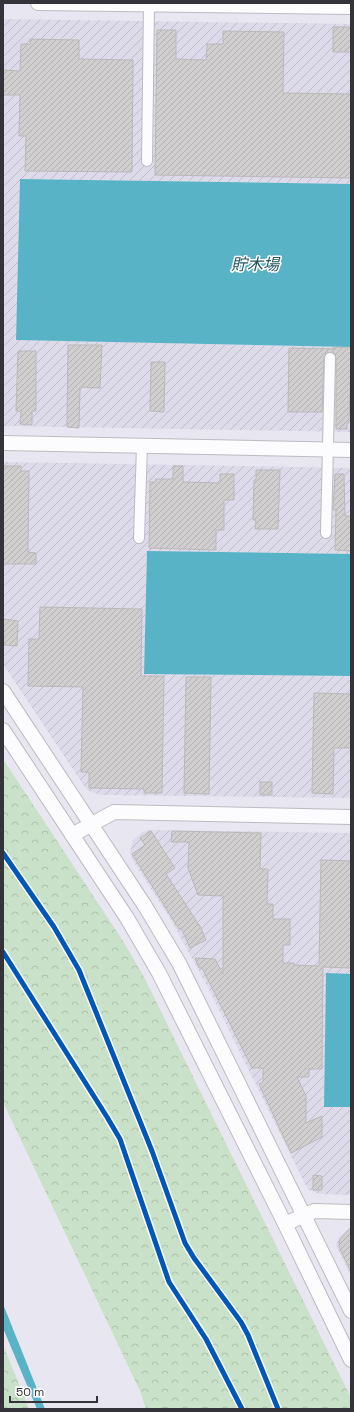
<svg xmlns="http://www.w3.org/2000/svg" width="354" height="1412" font-family="'Space Grotesk','Noto Sans JP',sans-serif">
	<style>
		.industrial { fill: url(#industrial-furrows) }
		.forest { fill: url(#forest-crowns) }
		.water { fill: #59b3c7 }
		.building { fill: url(#building-hatch); stroke: #bbb8ba }
		.lines { fill: none; stroke-linecap: round; stroke-linejoin: round }
		.lane-casing { stroke: #bcbbc2; stroke-width: 7 }
		.street-casing { stroke: #bcbbc2; stroke-width: 12 }
		.secondary-casing { stroke: #bcbbc2; stroke-width: 16 }
		.lane { stroke: #fcfbfd; stroke-width: 5 }
		.street { stroke: #fcfbfd; stroke-width: 10 }
		.secondary { stroke: #fcfbfd; stroke-width: 14 }
		.cycleway-casing { stroke: #fff; stroke-width: 8 }
		.cycleway { stroke: #0057b8; stroke-width: 5 }
		.labels { text-anchor: middle; dominant-baseline: central; stroke-width: 3; stroke-linejoin: round; paint-order: stroke }
		.water-label { font-size: 16px; font-style: italic; fill: #255660; stroke: #fff }
	</style>
	<defs>
		<pattern id="industrial-furrows" width="10" height="10" patternUnits="userSpaceOnUse"><rect width="10" height="10" fill="#dddaea"/><path d="M-1 1l2-2M0 10L10 0M9 11l2-2" fill="none" stroke="#bebcc9"/></pattern>
		<pattern id="forest-crowns" width="20" height="18" patternUnits="userSpaceOnUse"><rect width="20" height="18" fill="#c9e1c8"/><path d="M2 6a3 3 0 1 1 6 0M12 15a3 3 0 1 1 6 0" fill="none" stroke="#adc2ad"/></pattern>
		<pattern id="building-hatch" width="6" height="6" patternUnits="userSpaceOnUse"><rect width="6" height="6" fill="#d1ced0"/><path d="M-1 1l2-2M0 6l6-6M5 7l2-2" fill="none" stroke="#b4b1b3"/></pattern>
	</defs>
	<rect width="100%" height="100%" fill="#e8e6f0"/>
	<!-- industrial -->
	<g class="industrial">
		<polygon points="3,19 351,24 351,184 20,179 16,340 351,347 351,432 3,426"/>
		<polygon points="3,462 351,468 351,554 147,551 144,673 351,676 351,798 100,795 89,791 84,786 3,664"/>
		<polygon points="149,830 351,833 351,974 326,974 324,1106 351,1107 351,1195 320,1194 309,1190 305,1184 206,984 171,920 132,859 130,853 133,840 142,832"/>
		<polygon points="351,1229 351,1276 336,1246 339,1237 347,1230"/>
	</g>
	<!-- forest -->
	<g class="forest">
		<polygon points="3,759 123,941 144,977 351,1398 351,1409 146,1409 140,1391 3,1102"/>
		<polygon points="3,1345 29,1409 3,1409"/>
	</g>
	<!-- water -->
	<g class="water">
		<polygon points="20,179 351,184 351,347 16,340"/>
		<polygon points="147,551 351,554 351,676 144,674"/>
		<polygon points="326,973 351,974 351,1107 324,1107"/>
		<polygon points="3,1304 45,1409 37,1409 3,1328"/>
	</g>
	<!-- building -->
	<g class="building">
		<rect x="333" y="27" width="18" height="25"/>
		<polygon points="157,30 176,30 176,59 206,60 207,44 223,44 223,31 284,32 283,93 351,94 351,178 155,175"/>
		<polygon points="30,39 79,40 79,59 133,60 132,172 25,171 26,136 19,136 20,95 3,95 3,70 20,71 21,44 30,44"/>
		<polygon points="68,345 102,345 100,388 80,387 79,428 67,427"/>
		<polygon points="334,347 351,348 349,423 347,423 347,429 336,429 336,358 333,352 327,353 324,357 322,412 288,412 289,348 334,349"/>
		<polygon points="18,351 36,351 36,411 32,411 32,425 20,424 21,411 16,411"/>
		<polygon points="151,362 165,362 164,412 150,411"/>
		<polygon points="3,466 21,466 21,471 29,471 28,552 36,553 36,564 3,564"/>
		<polygon points="173,466 183,466 183,482 220,483 220,474 234,474 234,500 224,500 224,530 216,530 216,550 149,548 150,482 155,482 156,479 173,479"/>
		<polygon points="256,470 280,470 278,529 255,529 256,520 253,520 254,480 256,480"/>
		<polygon points="335,474 344,474 345,516 351,516 351,551 335,550 336,510 333,510"/>
		<polygon points="40,607 142,609 141,676 164,676 162,793 144,793 144,789 89,788 89,772 81,772 83,687 28,686 29,639 39,639"/>
		<polygon points="3,619 18,621 17,646 4,645"/>
		<polygon points="186,677 211,677 209,794 184,793"/>
		<polygon points="314,693 351,694 351,748 334,748 333,794 312,793"/>
		<rect x="260" y="782" width="12" height="13"/>
		<polygon points="151,831 175,868 166,874 201,928 206,940 190,948 181,928 179,929 132,854 145,845 140,838"/>
		<polygon points="172,831 261,833 260,869 268,869 267,904 273,904 273,919 290,919 290,945 283,945 283,963 294,963 294,965 319,966 321,860 351,861 351,968 323,967 322,1069 309,1069 309,1077 297,1077 306,1096 306,1123 322,1116 322,1137 291,1153 259,1084 263,1082 263,1068 252,1068 202,968 199,968 195,958 215,959 223,974 223,896 198,895 188,868 189,842 171,842"/>
		<polygon points="313,1175 322,1176 322,1190 313,1190"/>
		<polygon points="351,1227 351,1272 339,1247 339,1244 340,1239"/>
	</g>
	<g class="lines">
		<defs>
			<g id="lane">
				<polyline points="3,853 54,927 79,970 152,1151 185,1243 194,1258 241,1322 248,1335 278,1409"/>
				<polyline points="3,952 107,1117 120,1139 169,1282 206,1339 242,1409"/>
			</g>
			<g id="street">
				<polyline points="147,161 149,5"/>
				<polyline points="326,533 330,358"/>
				<polyline points="139,538 142,446"/>
			</g>
			<g id="secondary">
				<polyline points="38,3 351,7"/>
				<polyline points="3,443 351,450"/>
				<polyline points="3,691 145,906 179,963 351,1311"/>
				<polyline points="3,730 127,918 159,973 285,1224 351,1360"/>
				<polyline points="72,835 114,812 351,817"/>
				<polyline points="285,1224 314,1211 351,1212"/>
			</g>
		</defs>
		<!-- lane casing -->
		<use href="#lane" class="lane-casing"/>
		<!-- street casing -->
		<use href="#street" class="street-casing"/>
		<!-- secondary casing -->
		<use href="#secondary" class="secondary-casing"/>
		<!-- lane -->
		<use href="#lane" class="lane"/>
		<!-- street -->
		<use href="#street" class="street"/>
		<!-- secondary -->
		<use href="#secondary" class="secondary"/>
		<defs>
			<g id="cycleway">
				<polyline points="3,853 54,927 79,970 152,1151 185,1243 194,1258 241,1322 248,1335 278,1409"/>
				<polyline points="3,952 107,1117 120,1139 169,1282 206,1339 242,1409"/>
			</g>
		</defs>
		<!-- cycleway casing -->
		<use href="#cycleway" class="cycleway-casing"/>
		<!-- cycleway -->
		<use href="#cycleway" class="cycleway"/>
	</g>
	<g class="labels">
		<!-- water labels -->
		<g class="water-label">
			<text x="255" y="264">貯木場</text>
		</g>
	</g>
	<!-- border -->
	<rect width="354" height="1412" fill="none" stroke="#343339" stroke-width="8"/>
	<!-- scale -->
	<path d="M10 1396v6h87v-6" fill="none" stroke="#343339" stroke-width="2"/>
	<text x="16" y="1396" font-size="12" fill="#343339" stroke="#ffffff" stroke-width="3" paint-order="stroke">50 m</text>
</svg>
